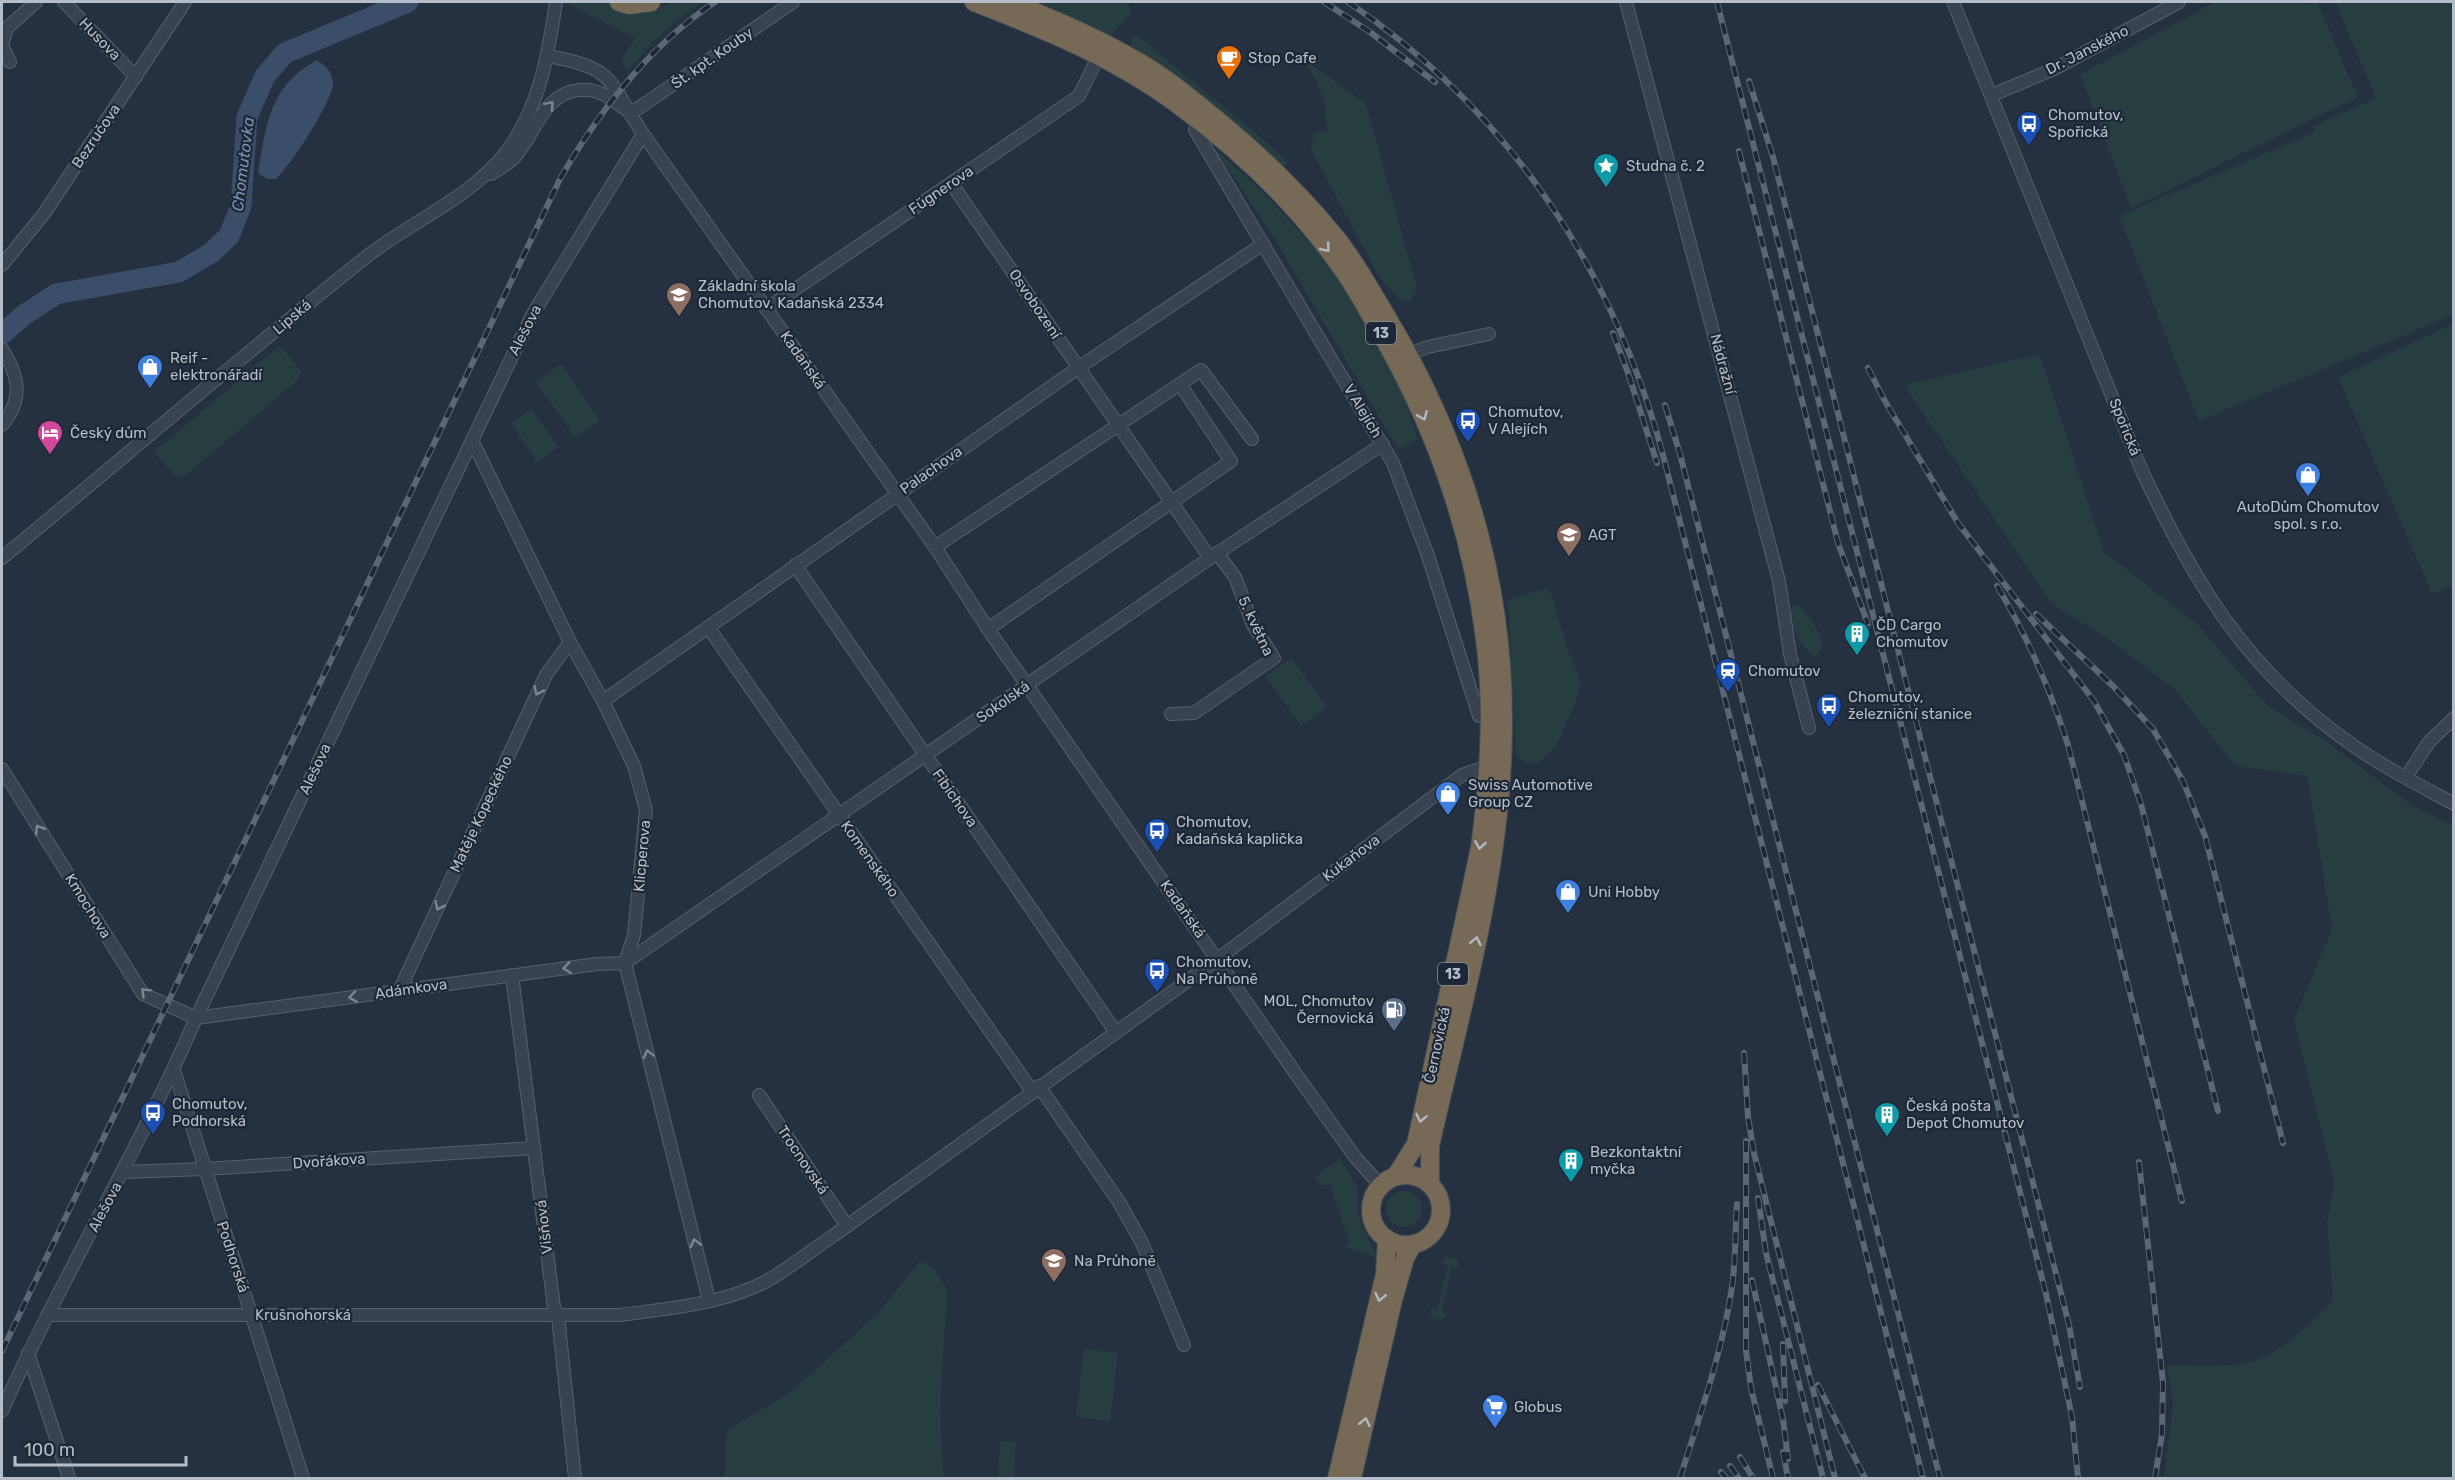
<svg xmlns="http://www.w3.org/2000/svg" width="2455" height="1480" font-family="Rubik,sans-serif">
	<style>
		.green { fill: #273e41 }
		.water { fill: #3a4d69 }
		.lines { fill: none; stroke-linecap: round; stroke-linejoin: round }
		.river { stroke: #3a4d69; stroke-width: 21 }
		.minor-casing { stroke: #57606d; stroke-width: 14 }
		.highway-casing { stroke: #444d5a; stroke-width: 20 }
		.minor { stroke: #394250; stroke-width: 12 }
		.highway { stroke: #766956; stroke-width: 18 }
		.rail-casing { stroke: #5b6677; stroke-width: 6 }
		.rail { stroke: #1e2735; stroke-width: 4; stroke-dasharray: 11; stroke-linecap: butt }
		.oneway { stroke: #7d8693 }
		.oneway2 { stroke: #b2b9c4 }
		.labels { text-anchor: middle; dominant-baseline: central; stroke-width: 4.5; stroke-linejoin: round; paint-order: stroke }
		.shield { fill: #1e2735; stroke: #88909d; stroke-width: 1.5 }
		.shield-label { font-size: 14px; font-weight: bold; fill: #b5bdca }
		.street-label { font-size: 15px; fill: #b5bdca; stroke: #1e2735 }
		.poi-label { font-size: 15px; fill: #b5bdca; stroke: #1e2735; text-anchor: start }
		.water-label { font-size: 16px; font-style: italic; fill: #7c93b2; stroke: #1e2735 }
	</style>
	<rect width="100%" height="100%" fill="#253040"/>
	<!-- green -->
	<g class="green">
		<polygon points="564,2 605,2 618,9 657,10 672,2 703,2 667,28 627,71 622,59 635,38"/>
		<polygon points="1029,2 1127,2 1132,12 1109,37"/>
		<polygon points="2216,2 2303,2 2305,5 2317,2 2358,97 2131,208 2080,74"/>
		<polygon points="2335,2 2453,2 2453,315 2199,421 2119,216 2315,132 2313,126 2376,98"/>
		<path d="M1135 36 1140 37C1188 80 1240 117 1287 161L1286 166H1283C1235 122 1187 85 1132 49L1130 40Z"/>
		<path d="M1303 58 1366 104 1417 288 1411 302 1401 301 1378 275 1311 150 1314 132 1327 133C1327 100 1320 86 1303 58Z"/>
		<polygon points="1212,146 1266,195 1319,253 1354,302 1398,381 1418,439 1398,449 1270,231"/>
		<polygon points="2453,324 2453,585 2432,594 2338,377"/>
		<polygon points="280,345 300,369 301,373 297,381 187,474 176,477 154,452"/>
		<path d="M2040 354 2104 552 2198 625 2267 705 2327 742 2413 806 2453 825V1478H2164L2173 1403 2167 1366C2193 1365 2232 1369 2256 1360 2287 1349 2311 1322 2333 1300L2327 1223 2334 1181 2294 1020 2332 929 2307 776 2235 766 2175 690 2114 643 2051 603 1904 385Z"/>
		<polygon points="561,364 600,421 575,438 536,382"/>
		<polygon points="532,409 558,447 537,462 511,423"/>
		<polygon points="1549,588 1570,656 1581,681 1576,703 1555,747 1540,762 1528,764 1516,756 1508,599"/>
		<path d="M1795 605H1799C1809 618 1824 633 1822 650L1815 656C1801 649 1792 626 1787 612Z"/>
		<polygon points="1291,658 1327,707 1301,726 1265,676"/>
		<polygon points="1340,1159 1358,1188 1358,1214 1361,1224 1377,1257 1341,1247 1350,1244 1330,1184 1321,1186 1314,1177"/>
		<circle cx="1404" cy="1209" r="18"/>
		<path d="M1446 1257 1457 1259 1459 1268 1452 1267 1441 1311 1448 1313 1443 1319C1435 1321 1429 1317 1430 1309L1437 1310 1448 1266 1441 1264Z"/>
		<polygon points="920,1261 933,1268 947,1289 940,1412 944,1478 724,1478 727,1430 791,1392 879,1312"/>
		<polygon points="1084,1349 1118,1353 1110,1421 1076,1417"/>
		<polygon points="1000,1441 1016,1441 1014,1478 998,1478"/>
	</g>
	<!-- water -->
	<path class="water" d="M317 60C325 66 332 71 333 82 335 98 290 167 276 179H267L258 173C266 125 269 86 317 60Z"/>
	<g class="lines">
		<!-- river -->
		<polyline class="river" points="2,334 24,315 56,294 179,272 211,253 229,236 241,206 247,117 265,76 285,53 408,2"/>
		<defs>
			<g id="minor">
				<polyline points="64,2 136,77"/>
				<polyline points="1626,2 1779,581 1790,654 1809,728"/>
				<path d="M1953 2 2142 471C2196 585 2245 669 2351 744 2383 767 2419 785 2454 804"/>
				<path d="M547 56C616 67 609 82 643 134L935 547 988 629 1303 1084 1355 1157 1381 1186"/>
				<polyline points="10,62 2,46 7,28 36,2"/>
				<polyline points="1992,95 2054,69 2179,2"/>
				<polyline points="630,114 793,2"/>
				<polyline points="1195,130 1393,463 1427,553 1479,716"/>
				<path d="M491 174C499 169 507 165 514 158 536 134 542 94 579 90 598 88 611 98 625 109"/>
				<polyline points="951,183 1210,558"/>
				<polyline points="2,265 43,215 185,2"/>
				<polyline points="766,309 1079,96 1099,55"/>
				<path d="M2 349C19 376 24 399 2 425"/>
				<polyline points="1403,356 1428,347 1489,334"/>
				<polyline points="472,440 570,642 603,701 634,766 646,810 634,935 625,963 709,1300"/>
				<polyline points="935,547 1201,370 1252,439"/>
				<path d="M2 558C123 458 243 355 366 257 412 221 471 198 507 151 540 106 548 55 556 2"/>
				<polyline points="795,565 1115,1031"/>
				<polyline points="708,627 1032,1091"/>
				<polyline points="988,629 1231,461 1180,384"/>
				<polyline points="603,701 1078,368 1263,244"/>
				<polyline points="1171,714 1194,713 1274,658 1253,625 1235,577 1217,553"/>
				<polyline points="2,769 143,994 196,1018 597,964 625,963"/>
				<polyline points="2406,777 2429,742 2454,718"/>
				<polyline points="625,963 1210,558 1383,444"/>
				<polyline points="512,975 554,1307 558,1316 575,1478"/>
				<polyline points="399,991 546,675 570,642"/>
				<polyline points="174,1070 303,1478"/>
				<polyline points="1039,1086 1119,1202 1142,1243 1184,1345"/>
				<polyline points="759,1095 847,1226"/>
				<polyline points="124,1172 204,1169 534,1148"/>
				<path d="M47 1315H620C670 1308 728 1304 772 1278 793 1265 812 1250 833 1236L1218 959 1462 775 1489 766"/>
				<polyline points="28,1353 69,1478"/>
				<path d="M2 1411C61 1278 138 1153 196 1018L531 317 643 134"/>
			</g>
			<g id="highway">
				<polyline points="619,2 629,5 651,2"/>
				<path d="M974 2C1046 30 1118 59 1180 106 1243 152 1302 210 1346 274 1356 289 1365 305 1374 321 1432 419 1471 525 1485 639 1494 709 1489 779 1480 848L1416 1144 1396 1176"/>
				<path d="M1009 2C1051 18 1094 36 1133 59 1163 75 1190 98 1216 119 1260 155 1301 195 1337 239 1355 262 1370 289 1385 314 1461 441 1505 580 1503 729 1502 870 1461 1009 1430 1146V1183"/>
				<circle cx="1406" cy="1210" r="35"/>
				<polyline points="1337,1478 1385,1274 1387,1239"/>
				<polyline points="1352,1478 1393,1300 1405,1258 1412,1245"/>
			</g>
		</defs>
		<!-- minor casing -->
		<use href="#minor" class="minor-casing"/>
		<!-- highway casing -->
		<use href="#highway" class="highway-casing"/>
		<!-- minor -->
		<use href="#minor" class="minor"/>
		<!-- highway -->
		<use href="#highway" class="highway"/>
		<defs>
			<g id="rail">
				<polyline points="1324,2 1370,32 1435,82"/>
				<path d="M1348 2C1509 111 1615 271 1664 459L1923 1478"/>
				<polyline points="1717,2 2046,1294 2072,1417 2078,1478"/>
				<polyline points="1749,81 1773,157 2069,1325 2080,1387"/>
				<polyline points="1739,151 1838,543 1868,624"/>
				<polyline points="1613,333 1628,373 1657,463"/>
				<polyline points="1868,368 1886,403 1958,523 2094,701 2124,755 2141,804 2218,1111"/>
				<polyline points="1665,405 1680,454 1940,1478"/>
				<path d="M1997 586C2028 637 2050 689 2068 745L2182 1201"/>
				<polyline points="2036,614 2112,685 2153,729 2183,781 2205,836 2283,1143"/>
				<polyline points="1744,1053 1748,1117 1754,1153 1835,1478"/>
				<polyline points="1746,1141 1746,1351 1751,1388 1773,1478"/>
				<polyline points="2139,1162 2163,1383 2162,1434 2155,1478"/>
				<polyline points="1758,1198 1766,1253 1823,1478"/>
				<polyline points="1752,1280 1783,1419 1788,1459"/>
				<polyline points="1783,1344 1785,1401"/>
				<path d="M2 1351 560 179C599 111 649 46 715 2"/>
				<polyline points="1818,1385 1865,1478"/>
				<polyline points="1783,1452 1788,1478"/>
				<polyline points="1740,1457 1753,1478"/>
				<polyline points="1730,1466 1739,1478"/>
				<polyline points="1721,1472 1726,1478"/>
				<path d="M1680 1478C1700 1415 1722 1353 1732 1287 1736 1259 1735 1232 1737 1204"/>
			</g>
		</defs>
		<!-- rail casing -->
		<use href="#rail" class="rail-casing"/>
		<!-- rail -->
		<use href="#rail" class="rail"/>
	</g>
	<!-- one-way arrows -->
	<defs><path id="oneway-chevron" d="M-2-3.5L2.5 0L-2 3.5" fill="none" stroke-width="1.6" stroke-linecap="round" stroke-linejoin="round" transform="scale(1.5)"/></defs>
	<g class="oneway">
		<use href="#oneway-chevron" transform="translate(550 105) rotate(-49)"/>
		<use href="#oneway-chevron" transform="translate(538 691) rotate(115)"/>
		<use href="#oneway-chevron" transform="translate(39 829) rotate(-122)"/>
		<use href="#oneway-chevron" transform="translate(439 906) rotate(115)"/>
		<use href="#oneway-chevron" transform="translate(567 968) rotate(172)"/>
		<use href="#oneway-chevron" transform="translate(145 992) rotate(-137)"/>
		<use href="#oneway-chevron" transform="translate(353 997) rotate(172)"/>
		<use href="#oneway-chevron" transform="translate(648 1054) rotate(-104)"/>
		<use href="#oneway-chevron" transform="translate(695 1243) rotate(-104)"/>
	</g>
	<g class="oneway2">
		<use href="#oneway-chevron" transform="translate(1326 248) rotate(51)"/>
		<use href="#oneway-chevron" transform="translate(1423 416) rotate(67)"/>
		<use href="#oneway-chevron" transform="translate(1480 845) rotate(99)"/>
		<use href="#oneway-chevron" transform="translate(1476 941) rotate(-77)"/>
		<use href="#oneway-chevron" transform="translate(1421 1118) rotate(102)"/>
		<use href="#oneway-chevron" transform="translate(1380 1297) rotate(103)"/>
		<use href="#oneway-chevron" transform="translate(1365 1422) rotate(-77)"/>
	</g>
	<!-- icons -->
	<defs>
		<symbol id="cafe-pin" viewBox="-11 -11 22 30"><path d="M0 17L-7.5 6A9.5 9.5 0 1 1 7.5 6Z" fill="#e8710a" stroke="#1e2735"/><path d="M-5.5-4.5H6V0H3Q3 3.5 0 3.5H-2.5Q-5.5 3.5-5.5 0ZM3-3.2v2h1.7v-2ZM-6 4.5H4V6H-6Z" fill="#fff"/></symbol>
		<symbol id="bus-pin" viewBox="-11 -11 22 30"><path d="M0 17L-7.5 6A9.5 9.5 0 1 1 7.5 6Z" fill="#1a4fb4" stroke="#1e2735"/><path d="M-5-6H5V4H4V6H2V4H-2V6H-4V4H-5ZM-3.5-4V0h7V-4ZM-3.5 1.2v1.5H-2V1.2ZM2 1.2v1.5H3.5V1.2Z" fill="#fff"/></symbol>
		<symbol id="sight-pin" viewBox="-11 -11 22 30"><path d="M0 17L-7.5 6A9.5 9.5 0 1 1 7.5 6Z" fill="#0f9aa8" stroke="#1e2735"/><path d="M0-6L1.8-2.2L6-1.7L2.9 1.2L3.7 5.4L0 3.3L-3.7 5.4L-2.9 1.2L-6-1.7L-1.8-2.2Z" fill="#fff"/></symbol>
		<symbol id="school-pin" viewBox="-11 -11 22 30"><path d="M0 17L-7.5 6A9.5 9.5 0 1 1 7.5 6Z" fill="#8d6e63" stroke="#1e2735"/><path d="M0-5L7-2L0 1L-7-2ZM-4 1L0 2.5L4 1V4Q0 6-4 4Z" fill="#fff"/></symbol>
		<symbol id="shop-pin" viewBox="-11 -11 22 30"><path d="M0 17L-7.5 6A9.5 9.5 0 1 1 7.5 6Z" fill="#3f7fe0" stroke="#1e2735"/><path d="M-5-2.5h2.3a2.7 3.5 0 0 1 5.4 0H5L5.5 6h-11ZM-1.5-2.5h3a1.5 2.3 0 0 0-3 0Z" fill="#fff"/></symbol>
		<symbol id="hotel-pin" viewBox="-11 -11 22 30"><path d="M0 17L-7.5 6A9.5 9.5 0 1 1 7.5 6Z" fill="#d1479c" stroke="#1e2735"/><path d="M-6-4.5h1.5V1H6V5H4.5V3h-9V5H-6ZM-4 0a1.8 1.8 0 1 1 3.6 0ZM.5 0V-2.5h3Q6-2.5 6 0Z" fill="#fff"/></symbol>
		<symbol id="building-pin" viewBox="-11 -11 22 30"><path d="M0 17L-7.5 6A9.5 9.5 0 1 1 7.5 6Z" fill="#0f9aa8" stroke="#1e2735"/><path d="M-4-6H4V6H1V3H-1V6H-4ZM-2.5-4.3h1.7v1.8h-1.7ZM.8-4.3h1.7v1.8H.8ZM-2.5-1h1.7V.8h-1.7ZM.8-1h1.7V.8H.8Z" fill="#fff"/></symbol>
		<symbol id="station-pin" viewBox="-11 -11 22 30"><path d="M0 17L-7.5 6A9.5 9.5 0 1 1 7.5 6Z" fill="#1a4fb4" stroke="#1e2735"/><path d="M-3-6H3Q5-6 5-4V2Q5 4 3 4L4.5 6H3L1.5 4h-3L-3 6H-4.5L-3 4Q-5 4-5 2V-4Q-5-6-3-6ZM-3.5-4v3h7v-3ZM-3.5 1v1.5H-2V1ZM2 1v1.5H3.5V1Z" fill="#fff"/></symbol>
		<symbol id="fuel-pin" viewBox="-11 -11 22 30"><path d="M0 17L-7.5 6A9.5 9.5 0 1 1 7.5 6Z" fill="#5c6f8a" stroke="#1e2735"/><path d="M-5.5-6h7V0h2V4h1.3V-2.5L3-4.5l.8-.8L6-3V5H2.5V1h-1V6h-7ZM-4.2-4.7v3.2H.2V-4.7Z" fill="#fff"/></symbol>
		<symbol id="supermarket-pin" viewBox="-11 -11 22 30"><path d="M0 17L-7.5 6A9.5 9.5 0 1 1 7.5 6Z" fill="#3f7fe0" stroke="#1e2735"/><path d="M-6-5.5h2.5l.6 2H6L4.5 2H-2.5L-4.4-4H-6ZM-1.5 3.2a1.3 1.3 0 1 0 .1 0ZM3 3.2a1.3 1.3 0 1 0 .1 0Z" fill="#fff"/></symbol>
	</defs>
	<g fill-rule="evenodd">
		<use href="#cafe-pin" x="1214" y="43" width="30" height="40"/>
		<use href="#bus-pin" x="2014" y="109" width="30" height="40"/>
		<use href="#sight-pin" x="1591" y="151" width="30" height="40"/>
		<use href="#school-pin" x="664" y="280" width="30" height="40"/>
		<use href="#shop-pin" x="135" y="352" width="30" height="40"/>
		<use href="#bus-pin" x="1453" y="406" width="30" height="40"/>
		<use href="#hotel-pin" x="35" y="418" width="30" height="40"/>
		<use href="#shop-pin" x="2293" y="460" width="30" height="40"/>
		<use href="#school-pin" x="1554" y="520" width="30" height="40"/>
		<use href="#building-pin" x="1842" y="619" width="30" height="40"/>
		<use href="#station-pin" x="1713" y="656" width="30" height="40"/>
		<use href="#bus-pin" x="1814" y="691" width="30" height="40"/>
		<use href="#shop-pin" x="1433" y="779" width="30" height="40"/>
		<use href="#bus-pin" x="1142" y="816" width="30" height="40"/>
		<use href="#shop-pin" x="1553" y="877" width="30" height="40"/>
		<use href="#bus-pin" x="1142" y="956" width="30" height="40"/>
		<use href="#fuel-pin" x="1379" y="995" width="30" height="40"/>
		<use href="#bus-pin" x="138" y="1098" width="30" height="40"/>
		<use href="#building-pin" x="1872" y="1100" width="30" height="40"/>
		<use href="#building-pin" x="1556" y="1146" width="30" height="40"/>
		<use href="#school-pin" x="1039" y="1246" width="30" height="40"/>
		<use href="#supermarket-pin" x="1480" y="1392" width="30" height="40"/>
	</g>
	<g class="labels">
		<!-- shield labels -->
		<g class="shield">
			<rect x="1366" y="322" width="30" height="22" rx="4.5"/>
			<rect x="1438" y="963" width="30" height="22" rx="4.5"/>
		</g>
		<g class="shield-label">
			<text x="1381" y="333">13</text>
			<text x="1453" y="974">13</text>
		</g>
		<!-- street labels -->
		<g class="street-label">
			<text transform="translate(100 39) rotate(46)">Husova</text>
			<text transform="translate(2087 50) rotate(-27)">Dr. Janského</text>
			<text transform="translate(712 58) rotate(-35)">Št. kpt. Kouby</text>
			<text transform="translate(96 136) rotate(-56)">Bezručova</text>
			<text transform="translate(941 190) rotate(-34)">Fügnerova</text>
			<text transform="translate(1035 304) rotate(56)">Osvobození</text>
			<text transform="translate(292 317) rotate(-40)">Lipská</text>
			<text transform="translate(525 330) rotate(-63)">Alešova</text>
			<text transform="translate(803 360) rotate(55)">Kadaňská</text>
			<text transform="translate(1723 364) rotate(75)">Nádražní</text>
			<text transform="translate(1363 411) rotate(59)">V Alejích</text>
			<text transform="translate(2125 427) rotate(68)">Spořická</text>
			<text transform="translate(931 470) rotate(-35)">Palachova</text>
			<text transform="translate(1256 626) rotate(65)">5. května</text>
			<text transform="translate(1003 702) rotate(-35)">Sokolská</text>
			<text transform="translate(315 769) rotate(-65)">Alešova</text>
			<text transform="translate(955 798) rotate(55)">Fibichova</text>
			<text transform="translate(481 814) rotate(-65)">Matěje Kopeckého</text>
			<text transform="translate(642 856) rotate(-85)">Klicperova</text>
			<text transform="translate(1351 858) rotate(-37)">Kukaňova</text>
			<text transform="translate(870 859) rotate(55)">Komenského</text>
			<text transform="translate(88 906) rotate(58)">Kmochova</text>
			<text transform="translate(1183 909) rotate(55)">Kadaňská</text>
			<text transform="translate(411 989) rotate(-8)">Adámkova</text>
			<text transform="translate(1437 1045) rotate(-78)">Černovická</text>
			<text transform="translate(803 1160) rotate(56)">Trocnovská</text>
			<text transform="translate(329 1161) rotate(-4)">Dvořákova</text>
			<text transform="translate(105 1207) rotate(-62)">Alešova</text>
			<text transform="translate(544 1227) rotate(-97)">Višňová</text>
			<text transform="translate(233 1257) rotate(72)">Podhorská</text>
			<text x="303" y="1315">Krušnohorská</text>
		</g>
		<!-- poi labels -->
		<g class="poi-label">
			<text x="1248" y="58">Stop Cafe</text>
			<text x="2048" y="115">Chomutov,<tspan x="2048" dy="17">Spořická</tspan></text>
			<text x="1626" y="166">Studna č. 2</text>
			<text x="698" y="286">Základní škola<tspan x="698" dy="17">Chomutov, Kadaňská 2334</tspan></text>
			<text x="170" y="358">Reif -<tspan x="170" dy="17">elektronářadí</tspan></text>
			<text x="1488" y="412">Chomutov,<tspan x="1488" dy="17">V Alejích</tspan></text>
			<text x="70" y="433">Český dům</text>
			<text x="2308" y="507" text-anchor="middle">AutoDům Chomutov<tspan x="2308" dy="17">spol. s r.o.</tspan></text>
			<text x="1588" y="535">AGT</text>
			<text x="1876" y="625">ČD Cargo<tspan x="1876" dy="17">Chomutov</tspan></text>
			<text x="1748" y="671">Chomutov</text>
			<text x="1848" y="697">Chomutov,<tspan x="1848" dy="17">železniční stanice</tspan></text>
			<text x="1468" y="785">Swiss Automotive<tspan x="1468" dy="17">Group CZ</tspan></text>
			<text x="1176" y="822">Chomutov,<tspan x="1176" dy="17">Kadaňská kaplička</tspan></text>
			<text x="1588" y="892">Uni Hobby</text>
			<text x="1176" y="962">Chomutov,<tspan x="1176" dy="17">Na Průhoně</tspan></text>
			<text x="1374" y="1001" text-anchor="end">MOL, Chomutov<tspan x="1374" dy="17">Černovická</tspan></text>
			<text x="172" y="1104">Chomutov,<tspan x="172" dy="17">Podhorská</tspan></text>
			<text x="1906" y="1106">Česká pošta<tspan x="1906" dy="17">Depot Chomutov</tspan></text>
			<text x="1590" y="1152">Bezkontaktní<tspan x="1590" dy="17">myčka</tspan></text>
			<text x="1074" y="1261">Na Průhoně</text>
			<text x="1514" y="1407">Globus</text>
		</g>
		<!-- water labels -->
		<g class="water-label">
			<text transform="translate(243 164) rotate(-83)">Chomutovka</text>
		</g>
	</g>
	<!-- border -->
	<rect width="2455" height="1480" fill="none" stroke="#b5bdca" stroke-width="6"/>
	<!-- scale -->
	<path d="M15 1456v9h171v-9" fill="none" stroke="#b5bdca" stroke-width="3"/>
	<text x="24" y="1456" font-size="18" fill="#b5bdca" stroke="#1e2735" stroke-width="4.5" paint-order="stroke">100 m</text>
</svg>
